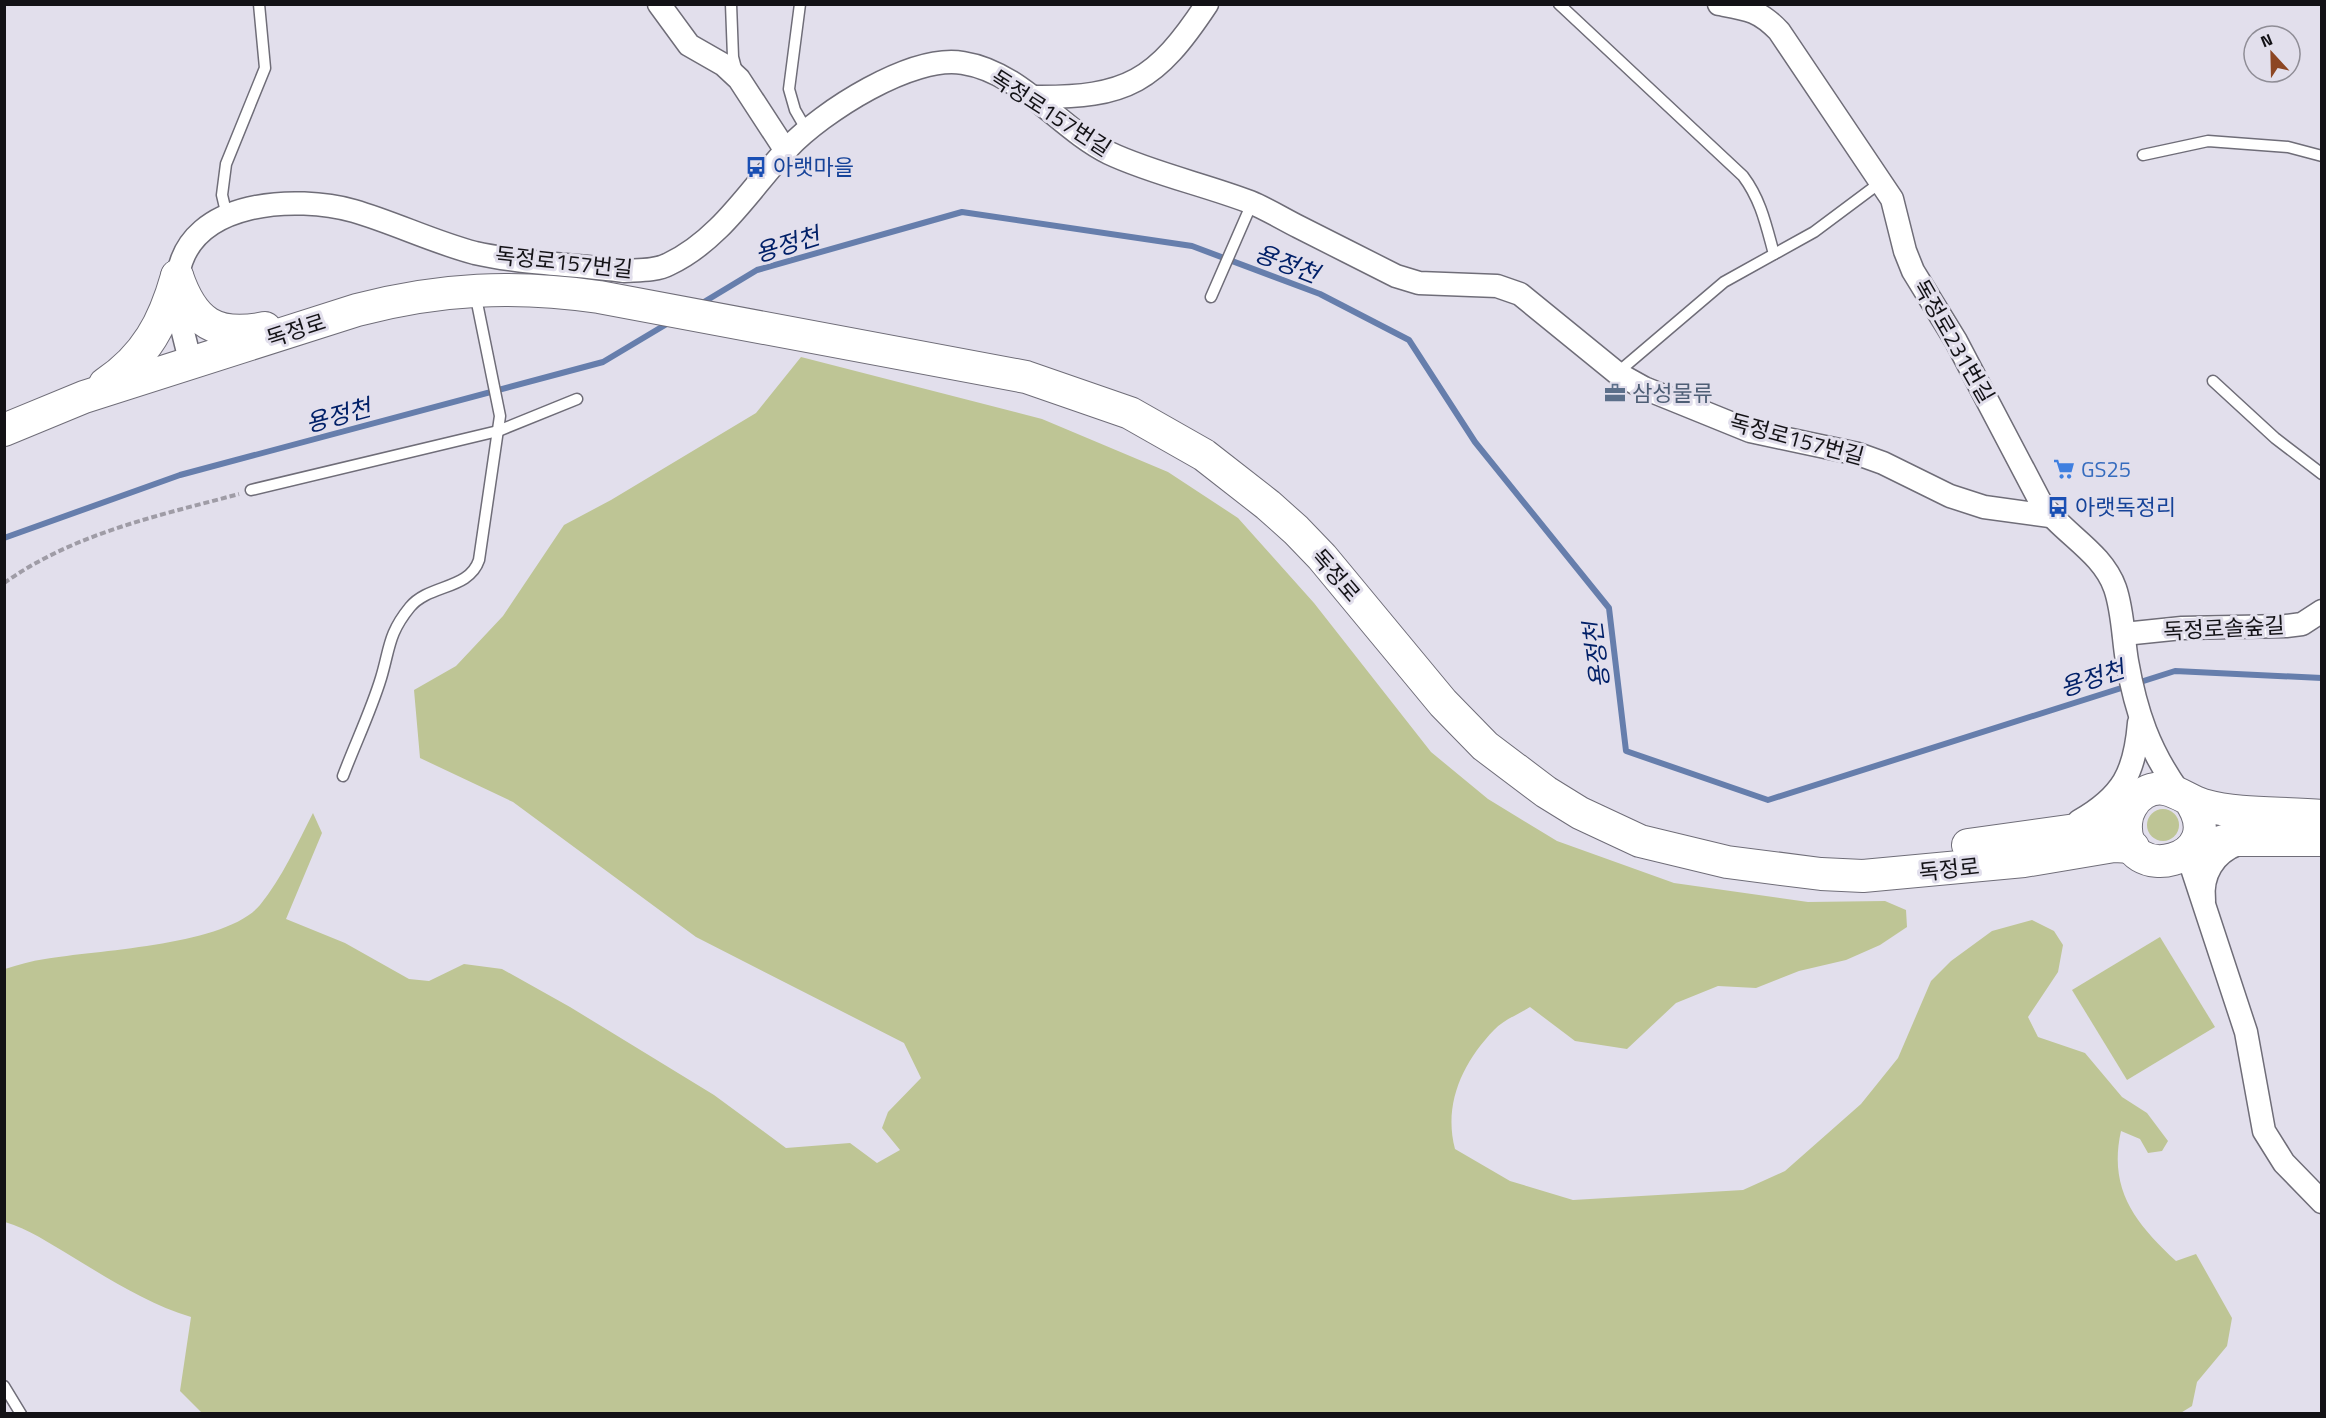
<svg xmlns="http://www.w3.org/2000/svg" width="2326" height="1418" font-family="'Titillium Web','Noto Sans KR',sans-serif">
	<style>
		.green { fill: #bec595 }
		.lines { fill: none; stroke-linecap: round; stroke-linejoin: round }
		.stream { stroke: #667eac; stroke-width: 6 }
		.lane-casing { stroke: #6f6d78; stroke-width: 13 }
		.street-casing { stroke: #6f6d78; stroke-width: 25 }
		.secondary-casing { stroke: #6f6d78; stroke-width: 34 }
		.path { stroke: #9f9ca6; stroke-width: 4; stroke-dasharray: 6 3; stroke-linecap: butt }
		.lane { stroke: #fff; stroke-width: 10 }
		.street { stroke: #fff; stroke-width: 22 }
		.secondary { stroke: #fff; stroke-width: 32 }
		.labels { text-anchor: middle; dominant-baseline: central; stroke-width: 6; stroke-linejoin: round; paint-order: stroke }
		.street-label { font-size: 22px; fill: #131216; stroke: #e2dfec }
		.transit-label { font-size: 22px; fill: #164399; stroke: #e2dfec; text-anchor: start }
		.service-label { font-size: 22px; fill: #4e5e75; stroke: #e2dfec; text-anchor: start }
		.shop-label { font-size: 22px; fill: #366cbe; stroke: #e2dfec; text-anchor: start }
		.water-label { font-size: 24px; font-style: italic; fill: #012068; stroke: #e2dfec }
	</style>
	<rect width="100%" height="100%" fill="#e2dfec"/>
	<!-- green -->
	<g class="green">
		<path d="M801 357 1042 419 1168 472 1238 518 1314 603 1431 752 1488 799 1557 841 1674 883 1808 902 1885 901 1906 910 1907 927 1880 945 1846 960 1799 971 1756 988 1718 986 1676 1003 1627 1049 1575 1041 1530 1007C1519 1014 1503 1020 1494 1030 1463 1062 1443 1104 1455 1149L1510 1181 1573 1200 1743 1190 1785 1171 1861 1104 1898 1058 1931 981 1951 961 1992 931 2032 920 2054 931 2063 945 2058 972 2028 1017 2038 1037 2085 1053 2122 1097 2147 1113 2168 1141 2162 1151 2148 1153 2140 1139 2121 1131C2108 1189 2135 1223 2176 1261L2196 1254 2232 1318 2227 1346 2197 1382 2192 1406 2179 1414 202 1413 180 1391 191 1317C148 1304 109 1279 71 1256 49 1243 29 1229 5 1222V969C18 965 31 961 45 959 97 950 226 946 260 905 282 878 297 844 313 813L322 833 286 919 345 943 409 979 429 981 464 964 502 969 570 1007 714 1095 786 1148 850 1143 877 1163 900 1150 882 1128 888 1112 921 1078 904 1043 696 937 513 802 420 758 414 690 456 666 503 616 564 525 611 500 756 413Z"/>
		<circle cx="2163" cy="825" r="16"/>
		<polygon points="2160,937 2215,1027 2127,1080 2072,990"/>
	</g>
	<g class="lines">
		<!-- stream -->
		<g class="stream">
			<polyline points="699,305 757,270 962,212 1192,246 1320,294 1409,340 1475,442 1609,608 1626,751 1768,800 2175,671 2322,678"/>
			<polyline points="4,538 180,475 603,362 670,322"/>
		</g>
		<defs>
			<g id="lane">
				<polyline points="731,4 733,57 737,72"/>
				<polyline points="800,4 789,89 795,110 806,129"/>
				<path d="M1559 4 1743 176C1761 200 1766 225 1774 254"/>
				<polyline points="2143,155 2208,141 2288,147 2322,156"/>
				<polyline points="227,216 222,195 226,164 265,68 259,4"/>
				<polyline points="1211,297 1252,203"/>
				<polyline points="1617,373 1724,282 1814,232 1881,182"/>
				<polyline points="2213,381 2275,438 2322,474"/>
				<polyline points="251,490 498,431 577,399"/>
				<path d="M343 776C355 744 371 711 381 678 390 648 388 634 410 607 429 584 469 590 479 560L500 416 475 293"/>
				<polyline points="4,1386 21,1414"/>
			</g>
			<g id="street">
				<polyline points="659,4 689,45 724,65 739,79 786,151"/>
				<path d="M1719 4C1747 9 1759 10 1779 31L1892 199 1905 251 1913 271 1956 341 2040 501C2061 533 2102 551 2115 588 2123 611 2123 637 2127 661 2136 712 2149 750 2179 792"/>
				<path d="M1034 97C1128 98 1156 81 1207 4"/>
				<path d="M191 365C185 337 173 304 178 275 190 199 297 195 354 211 395 223 433 242 475 253 523 264 575 264 624 271 639 270 656 271 669 264 720 240 751 188 788 148 822 112 912 54 963 63 1021 72 1060 129 1109 153 1151 173 1206 185 1250 202 1267 209 1283 219 1299 227 1331 243 1364 260 1396 276L1419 283 1497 286 1520 294 1617 373 1644 388 1750 431 1858 454 1883 463 1950 496 1984 507 2050 516"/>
				<polyline points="2124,634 2182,628 2286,626 2302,624 2322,611"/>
				<path d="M2079 821C2123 796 2135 772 2139 723"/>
				<polyline points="2187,853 2246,1032 2264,1131 2284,1163 2322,1202"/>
				<path d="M2204 900C2201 875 2214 853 2238 844"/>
			</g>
			<g id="secondary">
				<path d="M177 276C193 323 216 338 265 328"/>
				<path d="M105 384C146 357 164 322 177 276"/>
				<path d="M4 430 84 397 357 310C441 288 514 285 599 297L1026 377 1130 413 1204 455 1268 505 1296 530 1322 557 1443 703 1485 746 1546 792 1580 813 1640 841 1727 862 1821 874 1863 876 2024 861 2114 846 2133 847"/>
				<path d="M2189 799C2234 862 2122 888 2126 824 2126 812 2134 799 2144 793 2166 780 2183 799 2203 805 2242 816 2282 812 2322 816"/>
				<polyline points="1968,845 2090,828 2128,812"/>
				<polyline points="2187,853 2227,840 2322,840"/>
			</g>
		</defs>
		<!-- lane casing -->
		<use href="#lane" class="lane-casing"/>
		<!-- street casing -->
		<use href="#street" class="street-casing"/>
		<!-- secondary casing -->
		<use href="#secondary" class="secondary-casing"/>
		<!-- path -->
		<path class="path" d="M4 583C75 533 157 516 239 494"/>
		<!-- lane -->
		<use href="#lane" class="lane"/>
		<!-- street -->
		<use href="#street" class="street"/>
		<!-- secondary -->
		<use href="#secondary" class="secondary"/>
	</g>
	<!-- icons -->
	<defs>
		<symbol id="bus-bare" viewBox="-9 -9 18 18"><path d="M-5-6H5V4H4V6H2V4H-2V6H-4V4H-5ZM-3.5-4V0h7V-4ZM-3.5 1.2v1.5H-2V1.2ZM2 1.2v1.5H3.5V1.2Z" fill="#1a4fb4" stroke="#e2dfec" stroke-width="2.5" paint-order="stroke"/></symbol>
		<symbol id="office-bare" viewBox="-9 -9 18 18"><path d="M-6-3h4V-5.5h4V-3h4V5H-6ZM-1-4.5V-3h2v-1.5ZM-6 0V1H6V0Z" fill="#5c6f8a" stroke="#e2dfec" stroke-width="2.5" paint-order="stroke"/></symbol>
		<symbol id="supermarket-bare" viewBox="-9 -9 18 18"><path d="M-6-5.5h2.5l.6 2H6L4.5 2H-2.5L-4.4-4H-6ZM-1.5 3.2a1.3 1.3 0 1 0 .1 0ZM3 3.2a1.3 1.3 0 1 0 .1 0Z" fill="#3f7fe0" stroke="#e2dfec" stroke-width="2.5" paint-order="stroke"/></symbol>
	</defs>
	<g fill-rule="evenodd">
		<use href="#bus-bare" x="741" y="152" width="30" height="30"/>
		<use href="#office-bare" x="1600" y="378" width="30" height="30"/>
		<use href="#supermarket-bare" x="2049" y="454" width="30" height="30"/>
		<use href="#bus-bare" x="2043" y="492" width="30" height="30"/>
	</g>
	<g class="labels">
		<!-- street labels -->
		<g class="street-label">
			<text transform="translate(1051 113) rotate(33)">독정로157번길</text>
			<text transform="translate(564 262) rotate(6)">독정로157번길</text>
			<text transform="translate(296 330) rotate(-18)">독정로</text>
			<text transform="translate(1954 341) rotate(60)">독정로231번길</text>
			<text transform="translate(1797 439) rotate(15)">독정로157번길</text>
			<text transform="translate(1336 575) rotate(49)">독정로</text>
			<text transform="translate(2224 628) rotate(-3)">독정로솔숲길</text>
			<text transform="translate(1949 869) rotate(-6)">독정로</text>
		</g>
		<!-- transit labels -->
		<g class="transit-label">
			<text x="773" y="167">아랫마을</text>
			<text x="2075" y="507">아랫독정리</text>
		</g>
		<!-- service labels -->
		<g class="service-label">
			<text x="1632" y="393">삼성물류</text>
		</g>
		<!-- shop labels -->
		<g class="shop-label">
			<text x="2081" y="469">GS25</text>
		</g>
		<!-- water labels -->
		<g class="water-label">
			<text transform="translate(787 244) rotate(-17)">용정천</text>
			<text transform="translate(1287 263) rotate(21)">용정천</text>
			<text transform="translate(338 415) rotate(-15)">용정천</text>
			<text transform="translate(1596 655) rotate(-97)">용정천</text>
			<text transform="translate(2092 678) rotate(-18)">용정천</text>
		</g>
	</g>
	<!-- border -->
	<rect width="2326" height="1418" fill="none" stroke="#131216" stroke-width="12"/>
	<!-- north arrow -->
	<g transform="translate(2272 54) rotate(338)"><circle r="28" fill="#e2dfec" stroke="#8f8d96" stroke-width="1.5"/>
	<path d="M0-4.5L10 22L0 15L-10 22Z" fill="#8d4623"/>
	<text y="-9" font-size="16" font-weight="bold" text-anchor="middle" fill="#131216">N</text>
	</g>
</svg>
